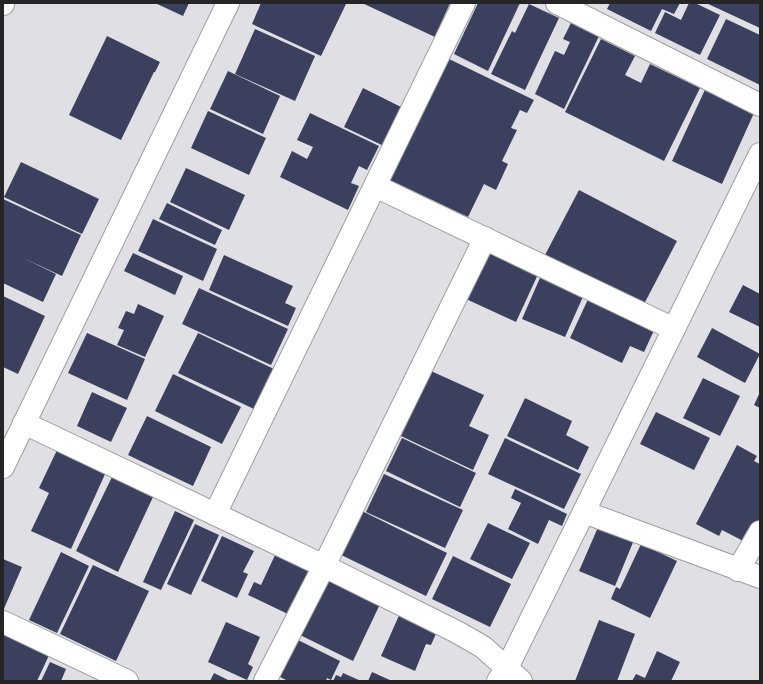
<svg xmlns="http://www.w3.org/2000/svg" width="763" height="684" font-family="Figtree,sans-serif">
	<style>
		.building { fill: #3a405d }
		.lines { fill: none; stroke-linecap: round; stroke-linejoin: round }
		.minor-casing { stroke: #9e9da1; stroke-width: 24 }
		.minor { stroke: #fff; stroke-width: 22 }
	</style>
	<rect width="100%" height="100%" fill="#e0dfe4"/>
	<!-- building -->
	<g class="building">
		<polygon points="155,3 189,3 183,16"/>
		<polygon points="261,3 345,3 346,4 321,56 252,24"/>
		<polygon points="362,3 450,3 435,37"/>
		<polygon points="478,3 520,3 488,71 454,54"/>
		<polygon points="610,3 680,3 674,14 662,9 651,31 607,9"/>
		<polygon points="689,3 695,3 720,15 700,55 655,33 665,12 681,20"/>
		<polygon points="706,3 760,3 760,28"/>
		<polygon points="529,4 559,18 525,90 491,74 512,31 515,33"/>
		<polygon points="726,19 760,35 760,85 707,59"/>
		<polygon points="572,21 600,34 564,109 535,94 555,51 564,55 570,42 563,39"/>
		<polygon points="255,29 315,56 295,101 235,74"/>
		<polygon points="107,36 160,62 155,72 154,72 121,140 69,115"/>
		<polygon points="601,39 635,56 625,75 641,83 650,64 700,88 664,161 565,112"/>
		<polygon points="449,59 534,100 527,113 520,110 511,128 517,130 502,161 508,164 496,190 484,184 468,217 390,180"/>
		<polygon points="228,71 280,96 263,134 210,109"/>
		<polygon points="709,81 758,104 722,184 672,161"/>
		<polygon points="363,88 407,110 388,148 344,127"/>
		<polygon points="208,111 266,138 249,175 191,148"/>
		<polygon points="310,113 379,146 367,170 359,166 351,183 359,186 348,210 280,177 292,151 307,159 313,147 297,140"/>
		<polygon points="21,162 99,199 82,234 4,197"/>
		<polygon points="186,168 245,195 229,230 170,202"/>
		<polygon points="579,190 677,241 643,306 545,255"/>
		<polygon points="3,199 81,235 62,276 21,257 56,274 43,302 3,283"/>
		<polygon points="167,203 222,230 215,245 159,219"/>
		<polygon points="153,219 217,249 203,281 138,251"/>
		<polygon points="489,247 540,270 516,322 466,299"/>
		<polygon points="133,253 183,276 175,295 124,271"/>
		<polygon points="224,255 293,286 285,303 296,308 288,326 209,290"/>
		<polygon points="543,271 586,290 565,337 522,319"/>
		<polygon points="743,285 760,294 760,327 729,312"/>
		<polygon points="199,288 288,329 271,365 182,324"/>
		<polygon points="590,295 656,326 644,352 630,346 622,363 570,338"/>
		<polygon points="3,296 45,316 18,374 3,367"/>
		<polygon points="138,304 164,316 145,357 117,345 124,330 118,328 126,311 134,314"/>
		<polygon points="712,328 760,354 745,383 697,357"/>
		<polygon points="87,333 145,359 127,400 68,373"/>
		<polygon points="198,333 274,369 254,409 178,373"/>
		<polygon points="431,371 484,395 469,426 489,435 473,470 401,436"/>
		<polygon points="173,374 241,407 222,444 155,411"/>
		<polygon points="703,378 740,396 720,436 683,418"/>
		<polygon points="92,392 127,408 111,442 77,426"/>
		<polygon points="760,392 760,408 754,405"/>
		<polygon points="525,398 572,421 566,435 589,447 578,470 507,436"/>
		<polygon points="656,412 710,438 694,470 640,444"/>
		<polygon points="147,416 211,447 193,486 128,455"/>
		<polygon points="402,438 476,473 460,507 386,471"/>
		<polygon points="505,438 581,474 564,509 488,474"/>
		<polygon points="737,445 757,456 754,461 760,464 760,526 751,545 722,530 719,536 696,524"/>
		<polygon points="57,450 106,472 71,549 31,531 49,493 39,488"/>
		<polygon points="384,474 463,510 445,548 366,512"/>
		<polygon points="112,477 153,497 118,572 76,551"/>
		<polygon points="515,489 567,514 562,526 549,520 538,544 508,529 521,503 511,498"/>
		<polygon points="356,508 447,553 426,596 335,552"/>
		<polygon points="175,511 194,520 161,590 143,582"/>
		<polygon points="488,523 530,543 512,579 470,559"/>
		<polygon points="195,524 219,535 191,595 167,584"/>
		<polygon points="599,525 634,540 615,586 579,571"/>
		<polygon points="222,536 254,551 243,572 248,574 237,598 201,581"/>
		<polygon points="641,544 677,561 650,618 611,599 616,587 620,589"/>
		<polygon points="61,552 89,566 57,633 29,620"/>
		<polygon points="276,553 310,568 295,600 290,615 248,595 254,582 261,585"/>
		<polygon points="453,556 511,584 490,627 432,599"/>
		<polygon points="3,559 22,567 3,611"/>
		<polygon points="93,565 149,591 116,661 60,634"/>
		<polygon points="328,577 381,602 353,661 300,635"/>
		<polygon points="401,611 439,627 431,645 426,644 415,671 381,656"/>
		<polygon points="599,620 635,634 617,681 575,681"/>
		<polygon points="226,622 260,637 248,664 253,667 247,680 208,662"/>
		<polygon points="3,628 51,651 37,681 3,681"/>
		<polygon points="296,639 340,661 331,680 327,678 326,681 288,681 278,676"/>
		<polygon points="657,651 680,662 671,681 632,681 636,674 645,678"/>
		<polygon points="50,662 66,669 61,681 41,681"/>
		<polygon points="372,672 392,681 368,681"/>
		<polygon points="214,673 230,681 210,681"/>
		<polygon points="343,673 361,681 333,681 336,675 341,677"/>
	</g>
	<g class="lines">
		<defs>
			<g id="minor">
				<polyline points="557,3 760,105"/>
				<polyline points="3,4 3,3"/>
				<polyline points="375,186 674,329"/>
				<polyline points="24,423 324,566 457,632 483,647 521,681"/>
				<polyline points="3,467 228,3"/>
				<polyline points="584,512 760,577"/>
				<polyline points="215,514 464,3"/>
				<polyline points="738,570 760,532"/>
				<polyline points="3,622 127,681"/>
				<polyline points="265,681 324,566 485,238"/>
				<polyline points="498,681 507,668 760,154"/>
			</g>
		</defs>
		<!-- minor casing -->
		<use href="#minor" class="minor-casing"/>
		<!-- minor -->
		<use href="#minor" class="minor"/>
	</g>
	<!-- border -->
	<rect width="763" height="684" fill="none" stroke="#252527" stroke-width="8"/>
</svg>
